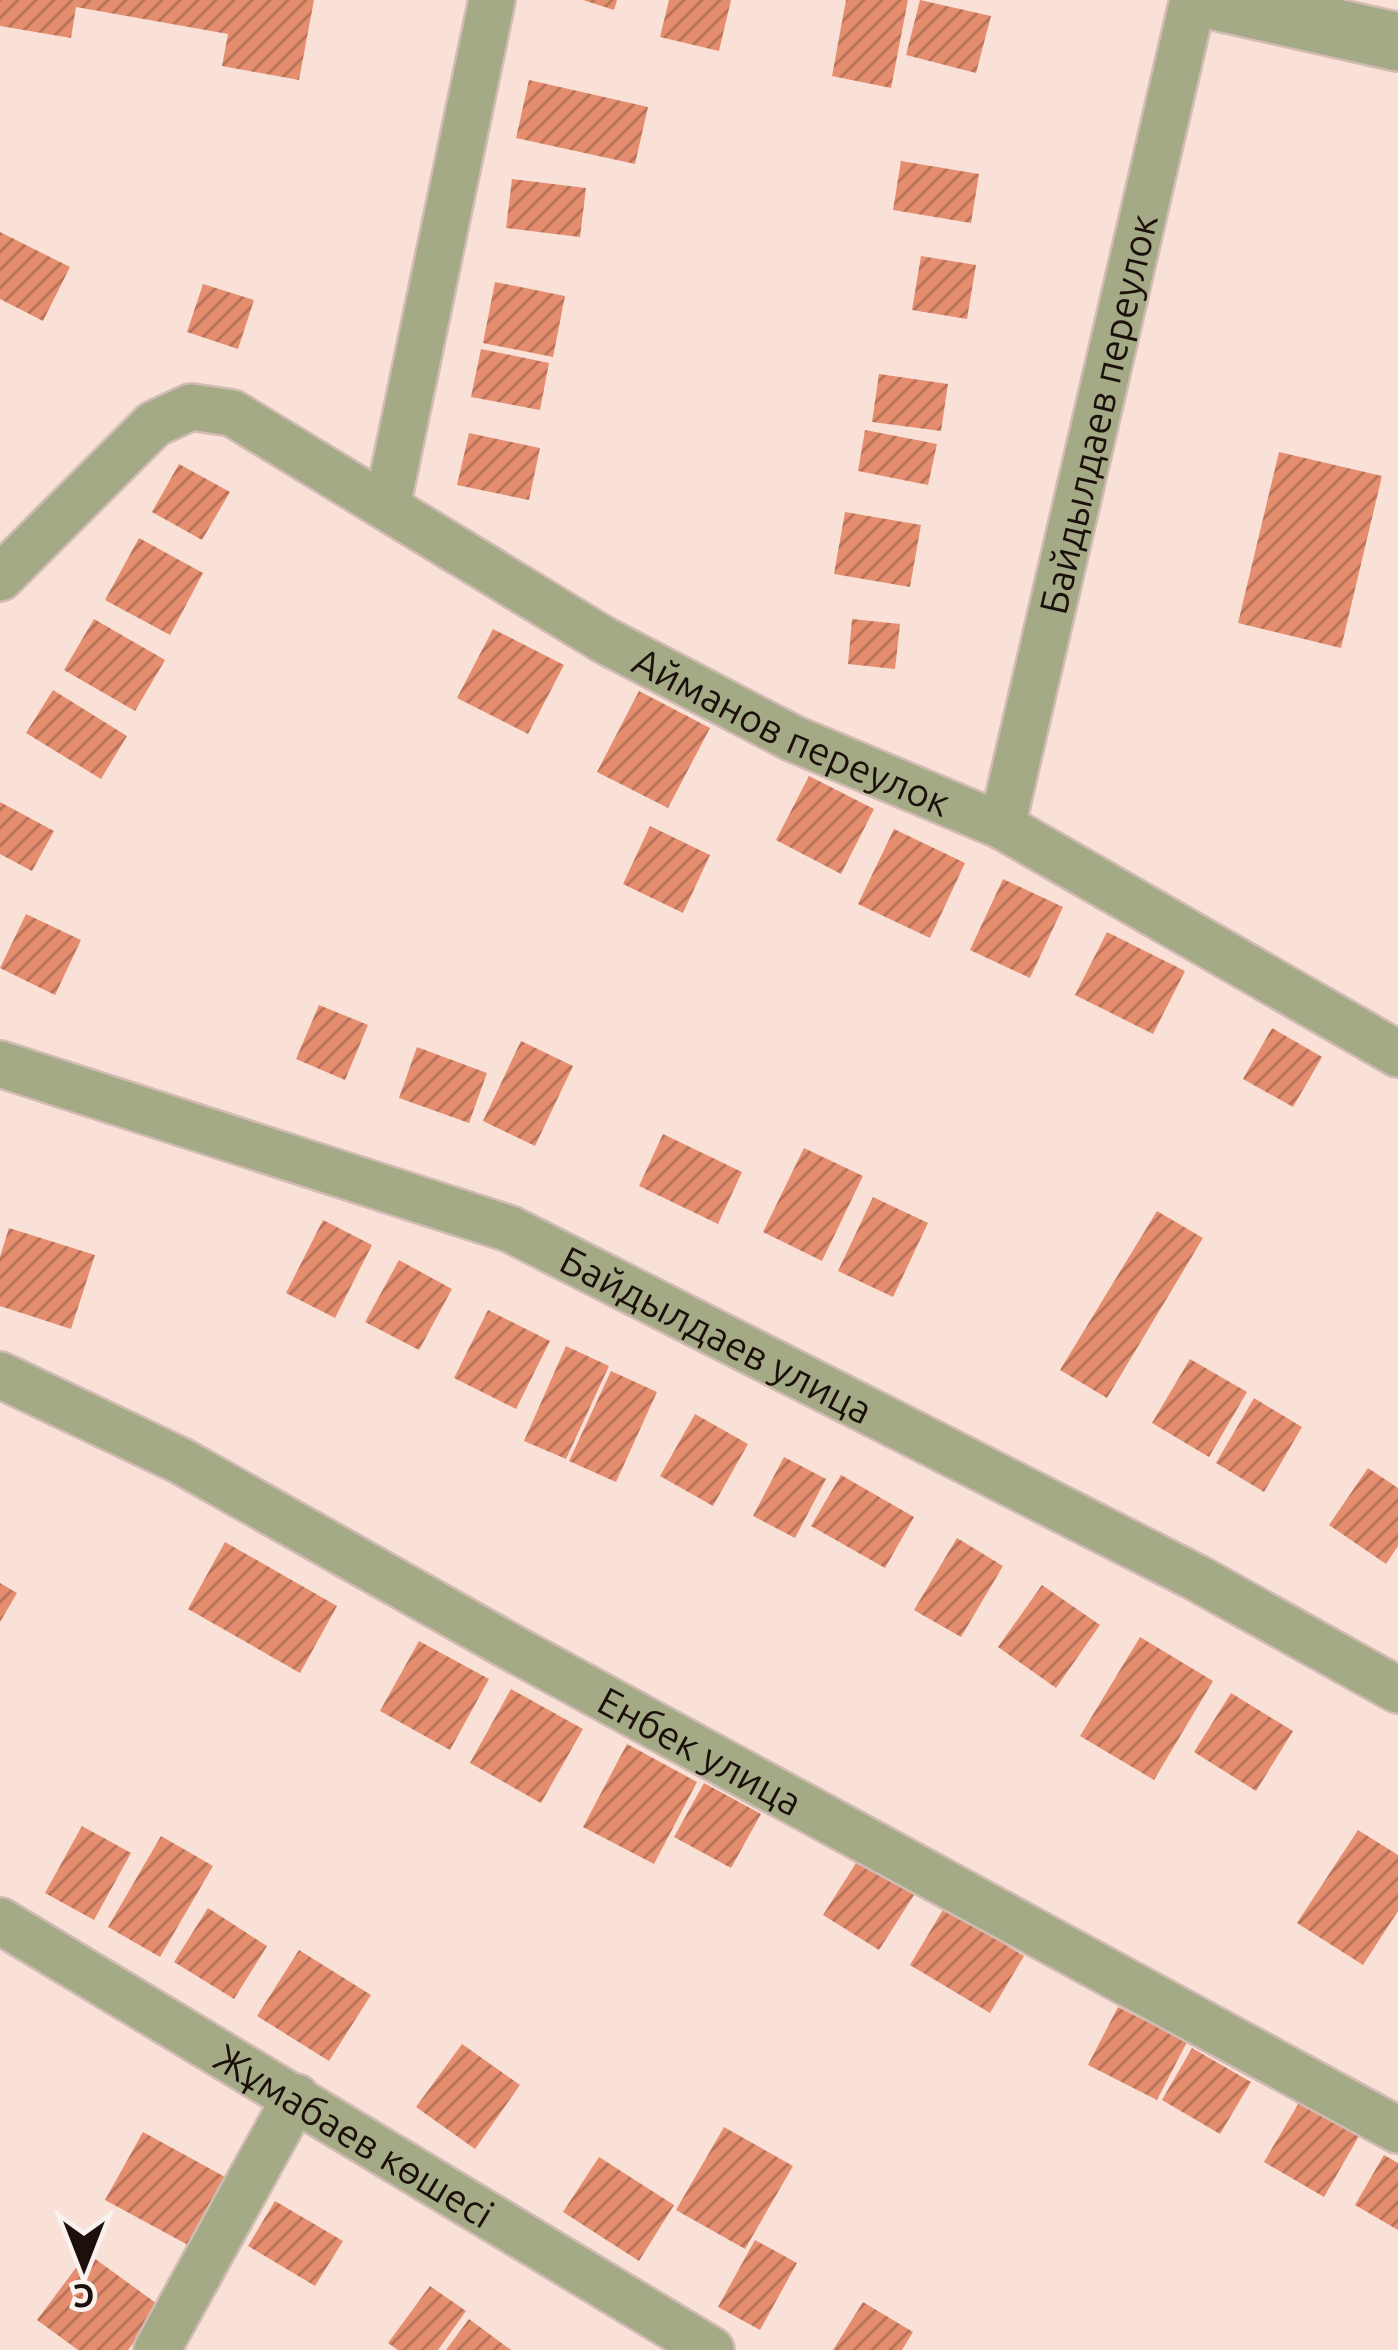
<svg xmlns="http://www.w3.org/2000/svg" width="1398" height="2350" font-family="Ubuntu,sans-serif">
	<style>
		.building { fill: url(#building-hatch) }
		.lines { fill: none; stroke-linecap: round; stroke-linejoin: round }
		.minor-casing { stroke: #d1bbb3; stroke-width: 50 }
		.tertiary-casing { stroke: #d1bbb3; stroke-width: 62 }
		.minor { stroke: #a4aa86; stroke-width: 45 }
		.tertiary { stroke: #a4aa86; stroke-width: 57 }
		.labels { text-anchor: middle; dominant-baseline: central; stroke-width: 9; stroke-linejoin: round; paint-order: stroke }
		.street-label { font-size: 39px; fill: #1d100b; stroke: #faf2ef }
	</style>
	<defs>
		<pattern id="building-hatch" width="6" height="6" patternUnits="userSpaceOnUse" patternTransform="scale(3)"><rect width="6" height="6" fill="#e48e6f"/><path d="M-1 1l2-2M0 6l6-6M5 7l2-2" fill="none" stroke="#b87359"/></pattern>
	</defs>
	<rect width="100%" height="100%" fill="#f9e1d8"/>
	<!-- building -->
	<g class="building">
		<polygon points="0,0 314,0 299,80 222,66 228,34 76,7 71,38 0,26"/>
		<polygon points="583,0 617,0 614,10"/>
		<polygon points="669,0 731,0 719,51 660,37"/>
		<polygon points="846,0 908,0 891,88 832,76"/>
		<polygon points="920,0 991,16 976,73 906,55"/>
		<polygon points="529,80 648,107 635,164 516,138"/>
		<polygon points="901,161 979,174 971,223 893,210"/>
		<polygon points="512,179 586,188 580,237 506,228"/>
		<polygon points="0,232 70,267 43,321 0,299"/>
		<polygon points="921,256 976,265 967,319 912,310"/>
		<polygon points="495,282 565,296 553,357 483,343"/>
		<polygon points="203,284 254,300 238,349 187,332"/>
		<polygon points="481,349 549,363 540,410 471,397"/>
		<polygon points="879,374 948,384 941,431 872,422"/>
		<polygon points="865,430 937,444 928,485 858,471"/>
		<polygon points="469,433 540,448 529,500 457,485"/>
		<polygon points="1279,452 1382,476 1341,648 1238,623"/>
		<polygon points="179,464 230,492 202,540 152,512"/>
		<polygon points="845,512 921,525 910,587 834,574"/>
		<polygon points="139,538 203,573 170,635 105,600"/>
		<polygon points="94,619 165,660 135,711 64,670"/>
		<polygon points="852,619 900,624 895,669 848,664"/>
		<polygon points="493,629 564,665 528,734 457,698"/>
		<polygon points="53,690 127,736 101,779 26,733"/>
		<polygon points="639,691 710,728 668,808 597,772"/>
		<polygon points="809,776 874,809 841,874 776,840"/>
		<polygon points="0,802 54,831 32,871 0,854"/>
		<polygon points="650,826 710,855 683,913 623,884"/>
		<polygon points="894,829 965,863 930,938 858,904"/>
		<polygon points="1003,879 1063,907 1030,978 970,950"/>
		<polygon points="26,914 81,940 55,995 0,968"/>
		<polygon points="1107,932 1185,971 1153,1034 1075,995"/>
		<polygon points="319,1005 368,1025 345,1080 296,1059"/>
		<polygon points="1272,1028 1322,1057 1293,1107 1243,1079"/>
		<polygon points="521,1041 573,1066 535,1146 483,1121"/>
		<polygon points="417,1047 487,1073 469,1123 399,1098"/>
		<polygon points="663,1134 742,1172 718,1224 639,1186"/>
		<polygon points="804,1148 863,1176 822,1261 763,1232"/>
		<polygon points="873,1197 928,1223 893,1297 838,1271"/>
		<polygon points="1157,1211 1203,1238 1107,1398 1060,1370"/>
		<polygon points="323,1220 372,1245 335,1318 286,1293"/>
		<polygon points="9,1228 95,1255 71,1329 0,1306 0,1257"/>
		<polygon points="399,1260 452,1289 419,1350 365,1322"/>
		<polygon points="488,1310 550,1341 516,1409 454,1378"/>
		<polygon points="566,1346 609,1366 566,1459 524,1441"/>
		<polygon points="1190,1359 1247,1392 1209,1457 1152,1423"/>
		<polygon points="611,1371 657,1392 616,1482 569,1461"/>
		<polygon points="1254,1398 1302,1427 1264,1492 1216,1463"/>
		<polygon points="695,1414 748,1444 713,1506 660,1476"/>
		<polygon points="784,1457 826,1479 795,1538 753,1516"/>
		<polygon points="1368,1468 1398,1488 1398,1546 1386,1564 1329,1525"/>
		<polygon points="841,1475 914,1517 885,1568 811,1526"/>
		<polygon points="957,1538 1003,1566 961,1637 914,1610"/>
		<polygon points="225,1542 337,1606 300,1673 188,1609"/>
		<polygon points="0,1583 17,1593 0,1622"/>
		<polygon points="1042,1585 1100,1625 1056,1688 998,1647"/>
		<polygon points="1140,1637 1213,1681 1154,1780 1080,1736"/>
		<polygon points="419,1641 489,1679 450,1750 380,1711"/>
		<polygon points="511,1689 583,1729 541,1803 470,1763"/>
		<polygon points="1231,1693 1293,1731 1256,1791 1194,1752"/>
		<polygon points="627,1744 697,1782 654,1864 583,1827"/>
		<polygon points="704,1783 761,1814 731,1868 674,1837"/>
		<polygon points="82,1826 131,1853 94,1920 45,1893"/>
		<polygon points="1358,1830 1398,1855 1398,1911 1363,1965 1297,1923"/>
		<polygon points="161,1836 213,1866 160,1957 108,1927"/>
		<polygon points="858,1860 914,1895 879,1950 823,1915"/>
		<polygon points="208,1908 267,1946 234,1999 174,1962"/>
		<polygon points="944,1908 1024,1956 990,2013 910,1965"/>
		<polygon points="299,1950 371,1995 329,2061 257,2016"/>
		<polygon points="1118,2007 1187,2042 1157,2100 1088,2065"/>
		<polygon points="462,2044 520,2085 475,2149 416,2107"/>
		<polygon points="1192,2048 1251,2082 1220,2134 1162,2100"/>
		<polygon points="1300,2101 1359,2136 1324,2197 1264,2162"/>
		<polygon points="724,2127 793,2166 745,2249 676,2210"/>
		<polygon points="143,2132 238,2184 201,2252 105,2200"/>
		<polygon points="1384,2155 1398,2163 1398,2230 1355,2205"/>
		<polygon points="599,2157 674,2205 639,2261 563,2212"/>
		<polygon points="275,2201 343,2241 315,2286 248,2246"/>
		<polygon points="755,2240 797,2263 760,2330 718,2307"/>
		<polygon points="87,2253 160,2306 128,2350 78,2350 37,2320"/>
		<polygon points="430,2286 466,2311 438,2350 398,2350 388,2343"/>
		<polygon points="863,2302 913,2332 902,2350 833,2350"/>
		<polygon points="469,2319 511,2350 446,2350"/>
	</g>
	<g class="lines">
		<defs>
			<g id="minor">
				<polyline points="387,506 492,0"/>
				<path id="s1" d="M0 578 154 424 191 407 232 413 604 640 792 738 1002 826 1398 1054"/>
				<path id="s2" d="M1002 826 1193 0"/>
				<path id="s3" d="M0 1064 510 1229 1197 1578 1398 1690"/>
				<path id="s4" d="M0 1375 181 1461 505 1644 1398 2130"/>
				<path id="s5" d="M0 1921 711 2350"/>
				<polyline points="157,2350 296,2097"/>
			</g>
			<polyline id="tertiary" points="1211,0 1398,42"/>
		</defs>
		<!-- minor casing -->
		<use href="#minor" class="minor-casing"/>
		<!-- tertiary casing -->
		<use href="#tertiary" class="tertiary-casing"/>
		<!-- minor -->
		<use href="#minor" class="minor"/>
		<!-- tertiary -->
		<use href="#tertiary" class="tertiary"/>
	</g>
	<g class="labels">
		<!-- street labels -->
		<g class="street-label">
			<text stroke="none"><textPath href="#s2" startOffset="423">Байдылдаев переулок</textPath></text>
			<text stroke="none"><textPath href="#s1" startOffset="945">Айманов переулок</textPath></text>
			<text stroke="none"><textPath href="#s3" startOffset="768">Байдылдаев улица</textPath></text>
			<text stroke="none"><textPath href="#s4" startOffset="795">Енбек улица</textPath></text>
			<text stroke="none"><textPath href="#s5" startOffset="414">Жұмабаев көшесі</textPath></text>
		</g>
	</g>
	<!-- north arrow -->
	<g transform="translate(84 2266) rotate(180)" stroke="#faf2ef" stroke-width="9" paint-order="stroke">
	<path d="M0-9L21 45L0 30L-21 45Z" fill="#1d100b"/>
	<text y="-18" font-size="33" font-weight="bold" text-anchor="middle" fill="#1d100b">С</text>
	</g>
</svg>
